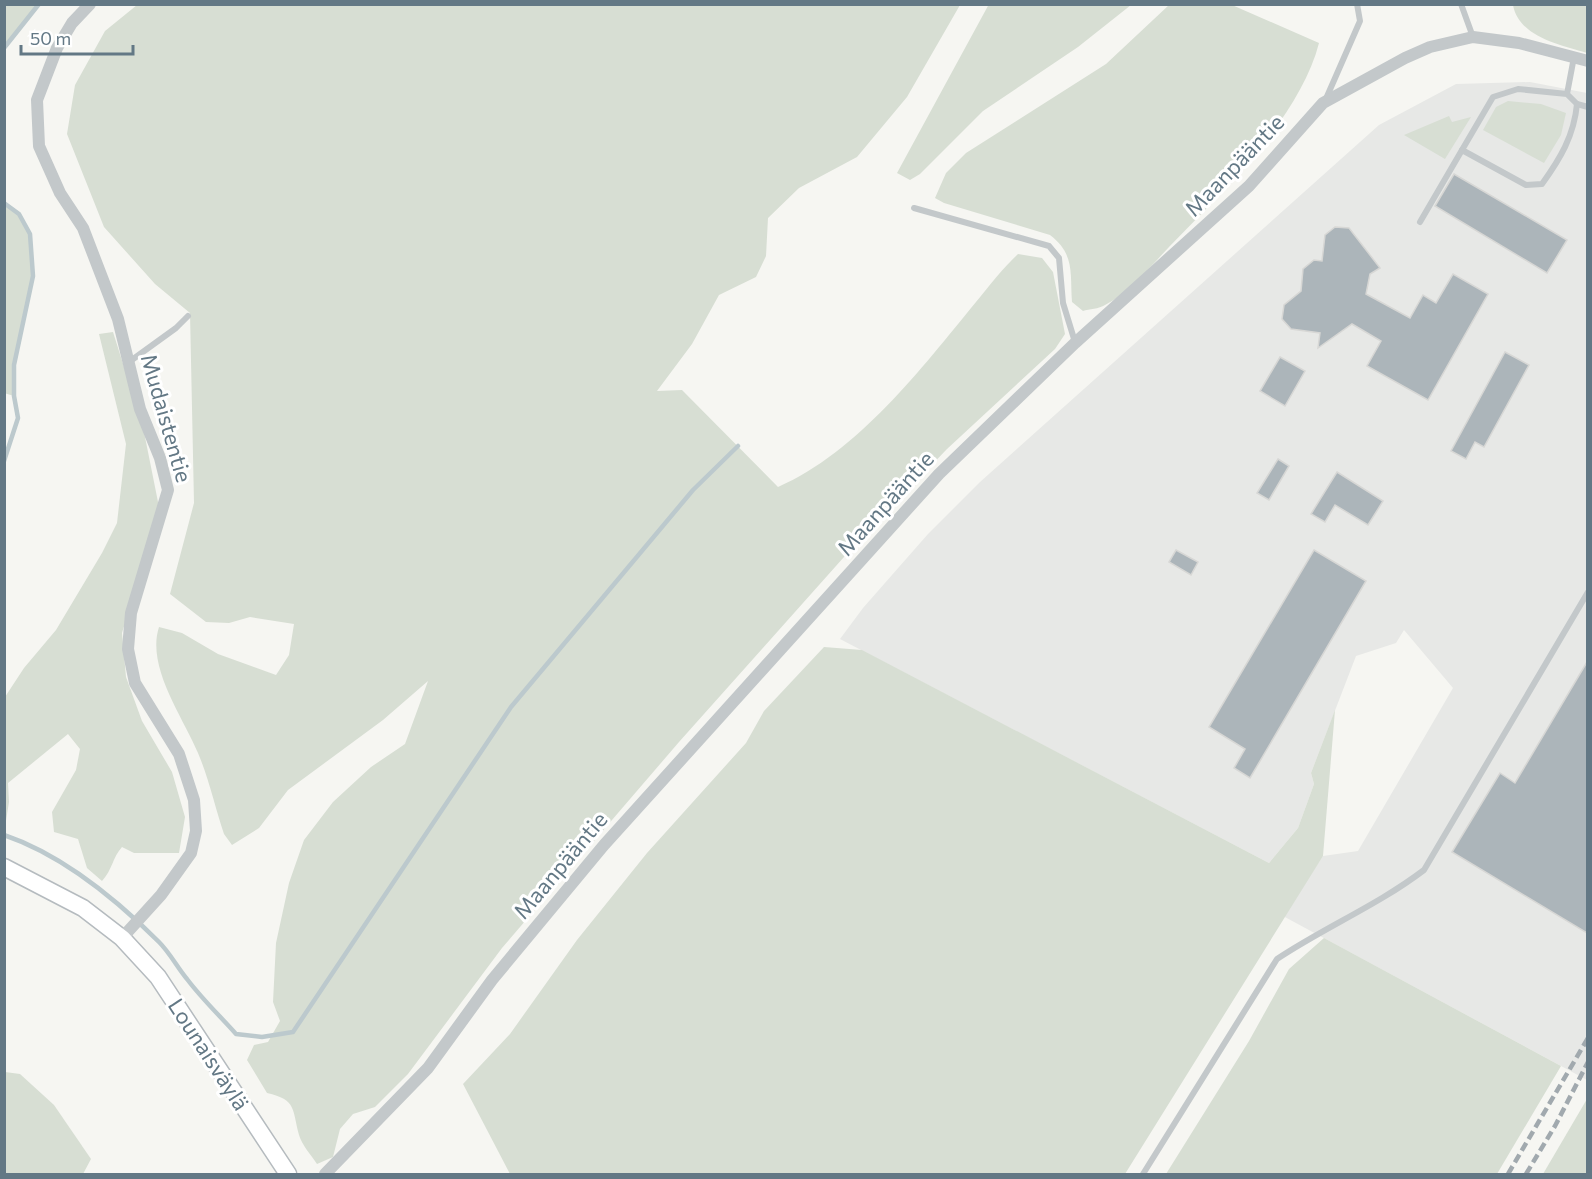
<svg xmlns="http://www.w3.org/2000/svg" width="1592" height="1179" font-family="Commissioner,sans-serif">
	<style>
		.built { fill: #e7e8e6 }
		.green { fill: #d7ded3 }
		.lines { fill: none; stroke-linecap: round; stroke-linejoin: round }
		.stream { stroke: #bcc9cd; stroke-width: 4.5 }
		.building { fill: #acb5ba; stroke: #d7d7d5; stroke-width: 1.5 }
		.secondary-casing { stroke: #b5bbbf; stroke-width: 19 }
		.lane { stroke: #c3c8ca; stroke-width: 6 }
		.street { stroke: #c3c8ca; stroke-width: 12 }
		.secondary { stroke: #fff; stroke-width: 16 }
		.rail { stroke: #a1a9ae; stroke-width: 4.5; stroke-dasharray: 9 4.5; stroke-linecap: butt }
		.labels { text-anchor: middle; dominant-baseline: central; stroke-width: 6; stroke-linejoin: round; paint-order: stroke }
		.street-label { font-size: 22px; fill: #637885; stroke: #fff }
	</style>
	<rect width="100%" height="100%" fill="#f6f6f2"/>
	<!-- built -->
	<polygon class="built" points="1530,82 1587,93 1587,1080 1283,916 1323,856 1358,851 1453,688 1404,630 1396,643 1356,656 1311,773 1314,784 1298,828 1269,863 840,639 863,608 928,534 980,482 1379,125 1456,84"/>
	<!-- green -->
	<g class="green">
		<polygon points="5,4 38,6 5,48 4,5"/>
		<polygon points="989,4 1131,5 1078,47 983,111 920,174 910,180 897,173"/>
		<path d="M137 5H960L907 97 857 157 799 188 768 218 766 256 756 277 719 295 692 344 657 391 682 390 778 487C858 452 921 369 976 302 990 285 1002 269 1018 254L1042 258 1053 272 1065 334 1055 349 947 449 852 548 679 742 502 948 408 1074 375 1107 353 1114 340 1129 333 1157 317 1164C311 1155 302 1145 299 1135 292 1109 297 1100 267 1093L247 1060 254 1045 268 1042 280 1021 273 1002 276 943 289 883 304 840 333 802 371 767 405 744 428 681 383 720 288 790 259 828 232 845 224 834C215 807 209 779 198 753 183 717 146 667 159 627L182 633 218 654 276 675 289 655 294 624 250 617 229 623 206 622 170 594 194 503 190 313 155 284 104 227 67 134 75 85 105 31Z"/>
		<path d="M1169 5H1232L1319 43C1300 117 1221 194 1169 247 1150 267 1129 293 1105 305 1099 309 1089 309 1083 311L1072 302C1070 273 1075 254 1050 235L944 203 935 198 946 173 966 153 1106 64Z"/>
		<path d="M1513 5H1587V53C1560 45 1519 37 1513 5Z"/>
		<polygon points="1508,101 1541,104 1566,113 1561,135 1544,163 1483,130 1496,107"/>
		<polygon points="1449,116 1452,122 1471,117 1445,159 1404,135"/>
		<polygon points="4,203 19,214 30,234 33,276 14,365 14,396 4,393"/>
		<path d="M113 332 143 427 159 507 122 633 126 677 142 721 172 772 185 817 179 853H134L122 847C112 858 113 869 102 881L87 868 78 839 54 832 52 812 76 770 80 749 68 734 8 783 9 802 5 827V697L24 668 56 630 102 553 117 523 126 444 99 334Z"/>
		<polygon points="824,647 862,650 1269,863 1298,828 1314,784 1311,773 1335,710 1323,856 1125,1174 510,1174 463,1084 510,1034 577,940 647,853 746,743 764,711"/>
		<polygon points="1324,938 1561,1066 1497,1174 1166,1174 1249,1041 1289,969"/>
		<polygon points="5,1072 20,1074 54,1105 91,1159 83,1174 5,1174"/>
		<polygon points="1587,1099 1587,1174 1543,1174"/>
	</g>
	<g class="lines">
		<!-- stream -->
		<g class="stream">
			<polyline points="4,48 39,4"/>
			<polyline points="4,203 19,214 30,234 33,276 14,365 14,396 18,418 4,461"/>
			<path d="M4 835C63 855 116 899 159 942 170 953 177 967 187 979 202 999 220 1016 236 1034L262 1037 293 1032 511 707 693 490 738 446"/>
		</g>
	</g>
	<!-- building -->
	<g class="building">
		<polygon points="1454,174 1567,240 1547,273 1435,206"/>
		<polygon points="1335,227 1349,228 1380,268 1370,274 1366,294 1410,318 1423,295 1436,303 1453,274 1488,294 1428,400 1367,366 1381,341 1352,324 1318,348 1320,333 1291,329 1282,319 1284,305 1301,291 1303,269 1314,260 1322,261 1325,235"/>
		<polygon points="1505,352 1529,365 1484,447 1475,442 1466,459 1451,451"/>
		<polygon points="1280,357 1305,371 1285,406 1260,391"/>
		<polygon points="1278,459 1289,466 1269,500 1257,493"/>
		<polygon points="1337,472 1383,501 1368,525 1335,505 1325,522 1311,514"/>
		<polygon points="1176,550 1198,562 1191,575 1169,562"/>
		<polygon points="1314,550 1366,581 1250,778 1234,768 1245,749 1209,727"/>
		<polygon points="1587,662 1587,933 1452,852 1500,773 1515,783"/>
	</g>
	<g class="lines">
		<defs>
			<polyline id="secondary" points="4,867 83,908 122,938 158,977 288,1174"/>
		</defs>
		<!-- secondary casing -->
		<use href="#secondary" class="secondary-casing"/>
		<!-- lane -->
		<g class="lane">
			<polyline points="1461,4 1473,37"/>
			<path d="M1567 94 1518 89 1493 97 1462 150 1526 185 1542 184C1560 159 1574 136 1577 104L1567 94 1574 57"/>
			<polyline points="1325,101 1360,21 1357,4"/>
			<polyline points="1577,104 1588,107"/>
			<polyline points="914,208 1049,246 1059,258 1063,303 1075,342"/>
			<polyline points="1420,222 1462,150"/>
			<polyline points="129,362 176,328 188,316"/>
			<path d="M1143 1174 1277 959C1325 927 1378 905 1424 870L1588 592"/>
		</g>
		<!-- street -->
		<g class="street">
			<polyline points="90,4 72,23 57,48 37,100 39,146 60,193 83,228 118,319 140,409 160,458 168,490 131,613 128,649 135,683 179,754 194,800 196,831 191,853 161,895 122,938"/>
			<polyline points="325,1174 428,1068 492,980 604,845 939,474 1075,343 1249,186 1323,103 1405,58 1430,47 1473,37 1519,43 1588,61"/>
		</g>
		<!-- secondary -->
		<use href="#secondary" class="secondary"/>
		<!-- rail -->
		<g class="rail">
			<polyline points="1508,1174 1588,1038"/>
			<polyline points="1526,1174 1555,1126 1588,1062"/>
		</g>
	</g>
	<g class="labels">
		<!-- street labels -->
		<g class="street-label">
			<text transform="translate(1234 165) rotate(-46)">Maanpääntie</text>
			<text transform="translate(167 418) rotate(74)">Mudaistentie</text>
			<text transform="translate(885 503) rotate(-48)">Maanpääntie</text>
			<text transform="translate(560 865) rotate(-50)">Maanpääntie</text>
			<text transform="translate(209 1054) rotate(57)">Lounaisväylä</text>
		</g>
	</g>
	<!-- border -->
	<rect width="1592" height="1179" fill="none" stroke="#637885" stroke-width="12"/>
	<!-- scale -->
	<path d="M21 45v9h112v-9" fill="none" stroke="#637885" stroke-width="3"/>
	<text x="30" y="45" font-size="18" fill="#637885" stroke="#ffffff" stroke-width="4.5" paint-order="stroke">50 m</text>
</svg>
